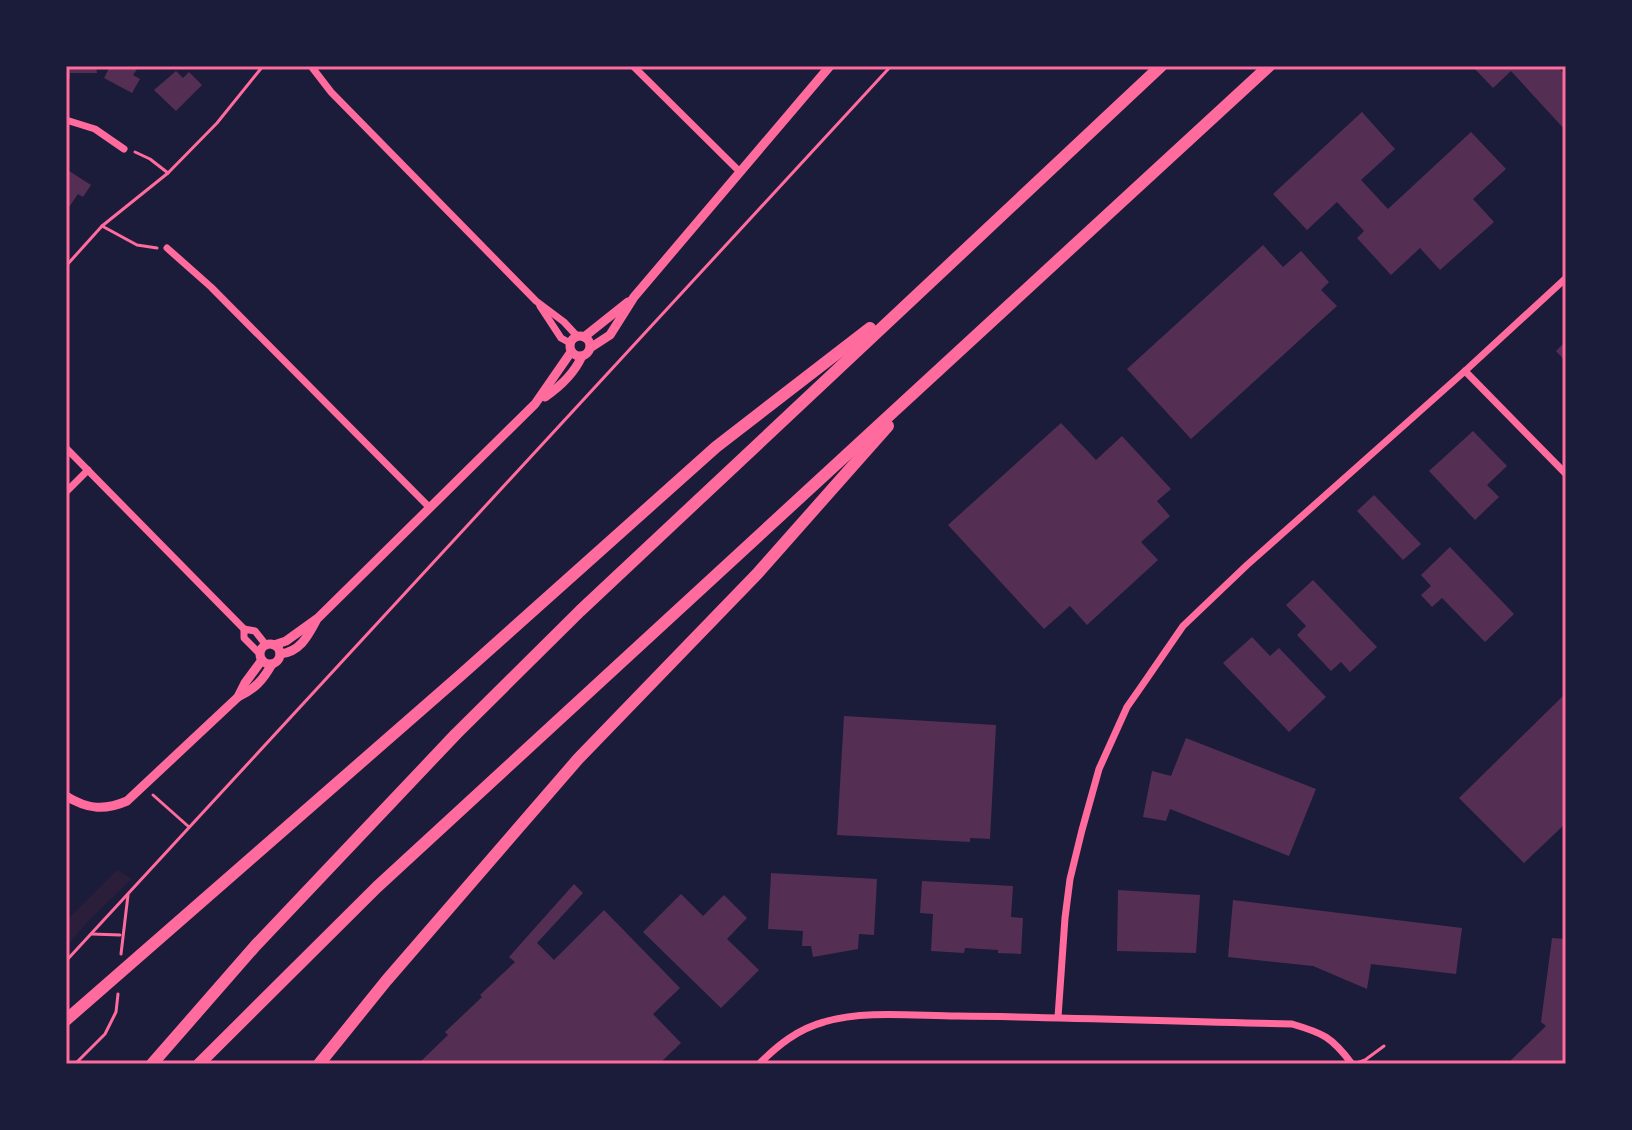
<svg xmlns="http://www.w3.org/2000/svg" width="1632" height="1130" font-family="Montserrat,sans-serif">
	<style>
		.green { fill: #2a1e3b }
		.building { fill: #542f53 }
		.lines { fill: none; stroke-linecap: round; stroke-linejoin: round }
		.path { stroke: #ff6b9d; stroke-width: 3 }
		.service { stroke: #ff6b9d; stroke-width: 3 }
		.minor { stroke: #ff6b9d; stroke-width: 7 }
		.tertiary { stroke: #ff6b9d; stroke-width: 9 }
		.motorway { stroke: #ff6b9d; stroke-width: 12 }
		.neatline { fill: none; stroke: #ff6b9d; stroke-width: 3 }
	</style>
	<rect width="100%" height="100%" fill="#1b1b3a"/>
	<!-- green -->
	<polygon class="green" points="117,870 132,879 90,919 66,947 66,921"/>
	<!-- building -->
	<g class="building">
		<polygon points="66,66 96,66 97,73 70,73 70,78 66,78"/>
		<polygon points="110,66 139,66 133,75 140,79 132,93 104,78"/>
		<polygon points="1472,66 1557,66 1566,76 1566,131 1511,71 1493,88"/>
		<polygon points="176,71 183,78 189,72 202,85 176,111 154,90"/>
		<polygon points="1362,112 1395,149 1361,180 1388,209 1471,132 1506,169 1473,199 1494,222 1440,270 1420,248 1391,275 1357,238 1364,231 1337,202 1307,230 1273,194"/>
		<polygon points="66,169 91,185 83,197 78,194 69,207 66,206"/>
		<polygon points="1263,245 1283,267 1301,251 1329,282 1321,290 1337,306 1191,439 1127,369"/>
		<polygon points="1566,341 1566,362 1556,351"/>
		<polygon points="1061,423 1096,460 1122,436 1171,489 1157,501 1170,516 1141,542 1158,560 1087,625 1070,606 1044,629 948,525"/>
		<polygon points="1473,431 1507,466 1487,485 1499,497 1475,520 1429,471"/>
		<polygon points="1374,495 1421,544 1403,560 1357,511"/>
		<polygon points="1450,547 1514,614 1485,642 1442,598 1432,607 1421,595 1431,586 1421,575"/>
		<polygon points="1313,580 1377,647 1350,672 1341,662 1331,671 1297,635 1306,626 1286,605"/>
		<polygon points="1252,637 1270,656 1279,648 1326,697 1289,732 1223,663"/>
		<polygon points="1566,693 1566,823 1524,863 1459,798"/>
		<polygon points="844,716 996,725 990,839 970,838 970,842 837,835"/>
		<polygon points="1186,738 1316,789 1289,856 1170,809 1166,821 1143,817 1152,771 1171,776"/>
		<polygon points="771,873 877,879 874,935 859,934 858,949 813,957 811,946 802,946 803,931 768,929"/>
		<polygon points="922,881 1013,886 1011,917 1023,918 1021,954 998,953 998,950 965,948 964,953 931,951 933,914 920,913"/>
		<polygon points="574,884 583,893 537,943 554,960 604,910 680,988 653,1014 681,1043 659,1064 418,1064 448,1035 445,1032 482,997 480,995 515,962 509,957"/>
		<polygon points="1118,890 1200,895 1196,953 1117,951"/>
		<polygon points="681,894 703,916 724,895 747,918 727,939 759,970 721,1008 643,932"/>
		<polygon points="1233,900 1462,928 1456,974 1371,964 1367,989 1313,966 1228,957"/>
		<polygon points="1552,938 1566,939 1566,1063 1507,1064 1546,1026 1541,1022"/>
	</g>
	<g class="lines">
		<!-- path -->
		<g class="path">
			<polyline points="135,152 150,159 168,173"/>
			<polyline points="102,226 137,245 157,248"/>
			<polyline points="66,266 102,226 168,173 217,123 263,66"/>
			<polyline points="153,795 189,827"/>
			<polyline points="92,934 120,935"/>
			<polyline points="121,954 128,895"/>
			<polyline points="66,961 891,66"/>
			<polyline points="75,1064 105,1034 116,1012 118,994"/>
		</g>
		<!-- service -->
		<polyline class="service" points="1354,1064 1365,1060 1384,1046"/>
		<!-- minor -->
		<g class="minor">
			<polyline points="311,66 331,92 536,301 564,322 577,336"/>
			<polyline points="633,66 740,172"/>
			<polyline points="66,120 95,129 124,149"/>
			<polyline points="167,248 211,287 429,507"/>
			<polyline points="540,306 561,338 570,343"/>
			<polyline points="1465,371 1566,474"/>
			<polyline points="66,448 244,629"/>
			<polyline points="66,492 88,470"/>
			<polyline points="260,654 244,638 244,629 255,631 266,645"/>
			<polyline points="1058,1017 1065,918 1070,879 1082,830 1099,769 1127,707 1141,687 1183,626 1247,565 1465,371 1566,278"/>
			<path d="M759 1064C778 1045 798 1029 824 1022 864 1010 916 1016 957 1016 1069 1017 1180 1022 1292 1024 1323 1033 1332 1037 1352 1064"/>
		</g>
		<!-- tertiary -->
		<g class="tertiary">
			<circle cx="580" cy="346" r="10"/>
			<polyline points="584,337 628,302"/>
			<polyline points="590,348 610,335 634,297 830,66"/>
			<path d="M545 397C561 386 574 374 582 356"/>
			<circle cx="270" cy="654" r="10"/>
			<polyline points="274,645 286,641 318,618 535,404 571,352"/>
			<path d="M280 654C300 652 308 636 316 621"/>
			<polyline points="238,697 245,683 262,660"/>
			<path d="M66 796C87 809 104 811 127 801L238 697C255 689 263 680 272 664"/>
		</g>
		<!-- motorway -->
		<g class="motorway">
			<polyline points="66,1020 462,674 716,447 870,328"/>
			<polyline points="152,1064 256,945 456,734 580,611 1161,66"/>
			<polyline points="199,1064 377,887 1269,66"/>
			<polyline points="319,1064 386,981 578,759 757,574 888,426"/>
		</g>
	</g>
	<!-- border -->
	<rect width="1632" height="1130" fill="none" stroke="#1b1b3a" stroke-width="136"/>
	<rect x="68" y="68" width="1496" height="994" class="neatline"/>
</svg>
